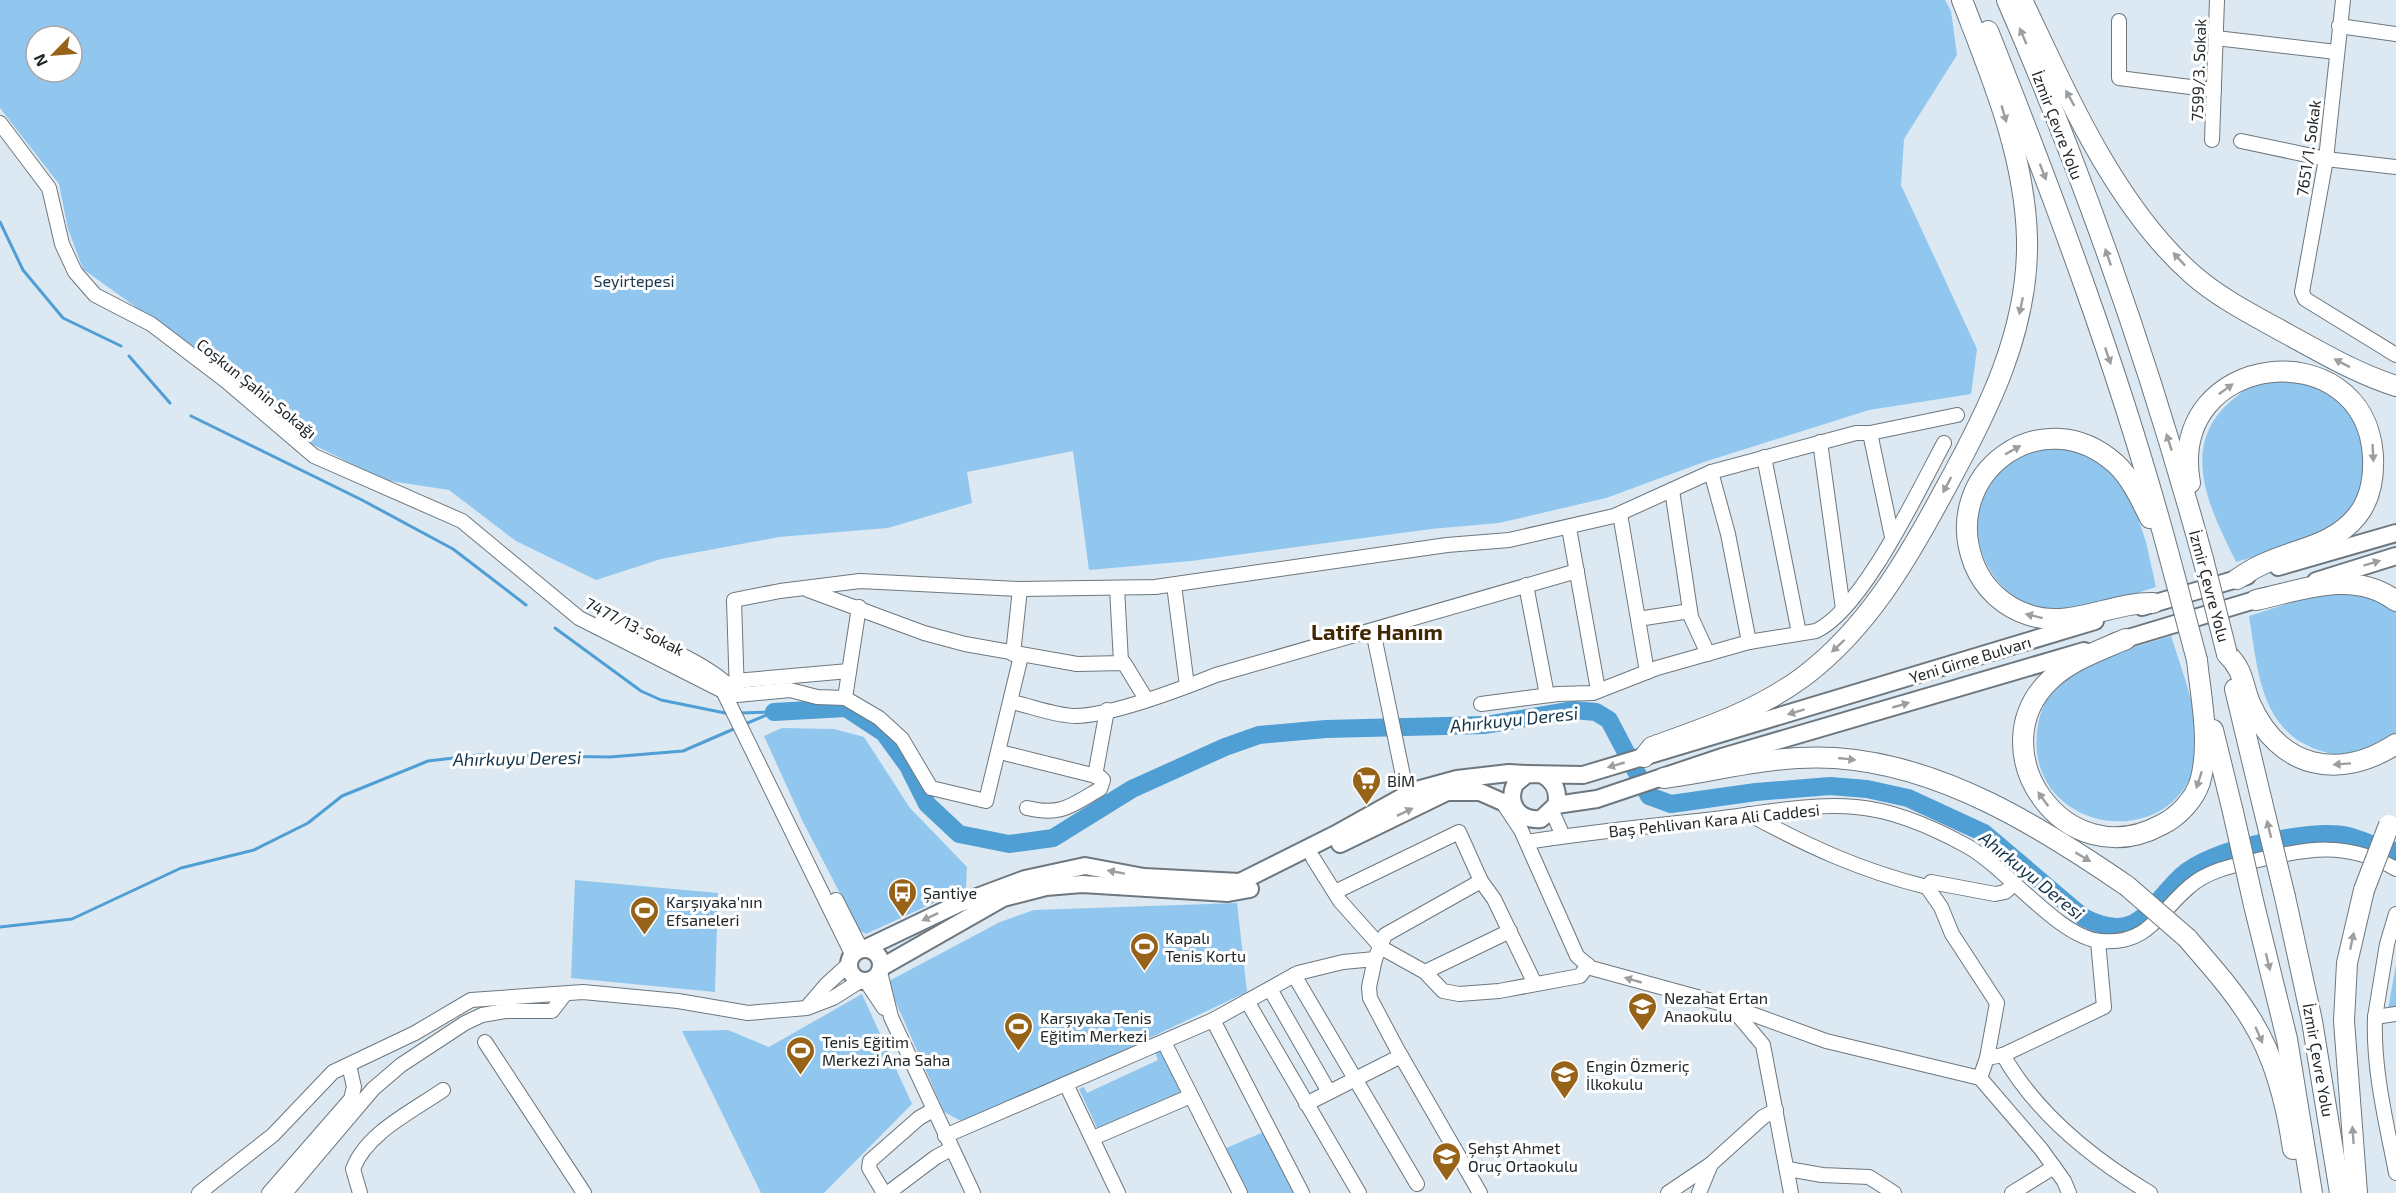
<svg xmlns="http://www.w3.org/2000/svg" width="2396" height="1193" font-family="'Exo 2',sans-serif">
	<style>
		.green { fill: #91c6ee; fill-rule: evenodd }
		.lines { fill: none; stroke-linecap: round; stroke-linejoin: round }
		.stream { stroke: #4f9ed4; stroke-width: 3 }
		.river { stroke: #4f9ed4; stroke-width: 18 }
		.minor-casing { stroke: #6c777f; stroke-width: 16 }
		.major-casing { stroke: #6c777f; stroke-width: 20 }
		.highway-casing { stroke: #6c777f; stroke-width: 22 }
		.minor { stroke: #fff; stroke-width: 14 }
		.major { stroke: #fff; stroke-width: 16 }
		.highway { stroke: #fff; stroke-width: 20 }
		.highway-bridge-casing { stroke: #6c777f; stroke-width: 22; stroke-linecap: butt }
		.highway-bridge { stroke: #fff; stroke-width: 20 }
		.oneway { fill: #9c9e9f }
		.labels { text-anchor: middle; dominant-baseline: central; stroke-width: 6; stroke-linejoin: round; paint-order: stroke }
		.street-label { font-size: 16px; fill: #22272a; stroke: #fff }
		.park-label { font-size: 16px; fill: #14364d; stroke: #fff }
		.poi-label { font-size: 16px; fill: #22272a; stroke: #fff; text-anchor: start }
		.water-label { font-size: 18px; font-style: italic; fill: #14364d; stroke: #fff }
		.district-label { font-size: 22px; font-weight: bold; fill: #412805; stroke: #fff }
	</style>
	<rect width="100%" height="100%" fill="#dde9f2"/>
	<!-- green -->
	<g class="green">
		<path d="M0 0H1945L1951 11 1957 55 1904 139 1901 185 1977 349 1971 394 1869 410 1704 462 1606 498 1499 523 1431 529 1191 561 1089 570 1073 451 967 472 972 503 888 528 779 537 661 559 596 580 516 541 449 490 384 480 308 442 205 357 83 269 68 229 59 184 0 108ZM36 36H72V72H36Z"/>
		<path d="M2286 376 2344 400 2367 442 2362 497 2339 524 2278 550 2236 562C2209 507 2176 443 2236 397 2242 392 2248 386 2254 383 2263 379 2276 378 2286 376Z"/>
		<path d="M2038 446 2086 448 2128 488 2146 542 2156 587C2125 596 2087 613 2054 611 1994 606 1958 536 1988 484 1999 465 2019 456 2038 446Z"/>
		<path d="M2334 589H2357L2396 609V737C2383 743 2368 753 2354 756 2343 758 2328 753 2318 750 2259 729 2258 669 2249 616Z"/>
		<path d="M2171 636C2180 664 2202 724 2198 751 2183 858 2026 836 2037 732 2039 710 2049 691 2065 676 2086 658 2143 645 2171 636Z"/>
		<polygon points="782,728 834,729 864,737 910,808 967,867 966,888 866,934 859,930 803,822 764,736"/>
		<polygon points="575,880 718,893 715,992 571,978"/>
		<polygon points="1237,903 1247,992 967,1124 944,1112 887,982 1000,922 1034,910"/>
		<polygon points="2396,965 2396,1008 2388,1009"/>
		<polygon points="862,994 912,1104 824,1193 761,1193 682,1031 728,1030 769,1047"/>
		<polygon points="1163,1049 1182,1092 1098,1130 1079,1089 1084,1087 1087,1093 1158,1060 1155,1052"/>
		<polygon points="1266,1131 1298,1193 1248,1193 1224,1149"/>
	</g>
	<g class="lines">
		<!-- stream -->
		<g class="stream">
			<polyline points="0,222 23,270 63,318 121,346"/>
			<polyline points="129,356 170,403"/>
			<polyline points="191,416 362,500 453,549 526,605"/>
			<polyline points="555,628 641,691 661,700 730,714"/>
			<polyline points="740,713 772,712"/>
			<polyline points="745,724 774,712"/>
			<polyline points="0,927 72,919 181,868 254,850 308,823 342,796 428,761 479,755 610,757 683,751 736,728"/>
		</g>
		<!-- river -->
		<path class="river" d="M774 712 846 708 884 733 908 766 927 804 959 834 1009 844 1053 838 1132 789 1225 747 1259 735 1326 729 1485 725 1573 710 1596 712 1609 720 1649 796 1671 804 1756 792 1830 786 1867 789 1908 798 1984 833 2083 917C2141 947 2149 903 2186 872 2198 863 2213 857 2227 852 2257 843 2318 829 2348 836 2364 840 2379 849 2396 851"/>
		<defs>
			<g id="minor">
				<polyline points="2343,0 2326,159 2302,292 2305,299 2396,355"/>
				<polyline points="2119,21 2119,78 2214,90"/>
				<polyline points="2339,26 2396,34"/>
				<polyline points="2216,38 2336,52"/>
				<polyline points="0,123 49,188 62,244 75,272 95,295 151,324 226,381 314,456 462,521 579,618 723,691 852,954"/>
				<polyline points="2212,140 2217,0"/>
				<polyline points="2241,141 2326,159 2396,167"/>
				<polyline points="1870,433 1892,537"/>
				<polyline points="1820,442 1843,609"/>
				<polyline points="1764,457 1799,633"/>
				<polyline points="1711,472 1728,534 1749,642"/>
				<polyline points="1672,490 1691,617 1708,654"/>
				<polyline points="1620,514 1647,672"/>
				<polyline points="1569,528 1598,690"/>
				<polyline points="1174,585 1187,686"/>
				<polyline points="1526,585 1547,695"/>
				<polyline points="1117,588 1121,662"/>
				<polyline points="808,590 924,633 965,644 1077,664 1124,663 1146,699"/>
				<polyline points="859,607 845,698 817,697 790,690 737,695 734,600 780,591 860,581 1020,589 1155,587 1447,545 1509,540 1614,516 1711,472 1856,433 1870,433 1957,415"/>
				<polyline points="1638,619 1690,611"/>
				<path d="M602 620C637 635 715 664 736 694"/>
				<polyline points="1373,631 1407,795"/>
				<polyline points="1013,654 1020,589"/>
				<polyline points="735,681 849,671"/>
				<polyline points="845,698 879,718 902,739 931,788 986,801 1021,656"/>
				<path d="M1012 702C1031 706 1056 716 1076 716 1113 715 1181 689 1216 675L1577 571"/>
				<path d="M1481 704 1558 694 1593 693 1657 668 1749 642 1816 631C1863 609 1918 491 1944 443"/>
				<path d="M1000 752 1100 777 1103 780 1100 789C1070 806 1062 816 1027 808"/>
				<polyline points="1095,776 1107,710"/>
				<polyline points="1505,806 1521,830 1577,956 1591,968 1730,1006 1826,1041 1980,1078 2041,1149 2064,1181 2069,1193"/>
				<polyline points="1552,811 1563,836"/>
				<path d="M1749 814C1807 846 1862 871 1927 887L1941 907 1952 934 1997 1003 1987 1058"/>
				<path d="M1527 842C1589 832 1652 826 1715 819 1762 813 1809 803 1856 807 1893 810 1936 829 1967 846 2007 868 2059 938 2101 941 2149 945 2158 913 2189 887 2207 871 2231 866 2254 861 2307 848 2347 841 2396 869"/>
				<polyline points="1313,858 1340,901 1382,948 1425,972 1443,991 1459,994 1499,991 1580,976 1588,965"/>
				<polyline points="1927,887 1931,882 1995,894 2005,892 2015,883"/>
				<polyline points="1335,892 1459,832 1481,881 1494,899 1535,984"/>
				<polyline points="836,900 861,949"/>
				<polyline points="880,972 891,1017 973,1193"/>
				<polyline points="1425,972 1510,931"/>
				<polyline points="1294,975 1417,1184"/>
				<polyline points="866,981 884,1008"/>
				<polyline points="1270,989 1329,1092"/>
				<polyline points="1247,1001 1359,1193"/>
				<polyline points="808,1006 826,985 849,964"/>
				<polyline points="1732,1008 1763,1045 1791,1193"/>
				<path d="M2396 1014 2375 1017C2373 1070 2386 1121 2396 1173"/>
				<polyline points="2375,1017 2387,944 2396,914"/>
				<polyline points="1213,1020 1302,1193"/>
				<polyline points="485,1042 584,1193"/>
				<polyline points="1164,1042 1240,1193"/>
				<polyline points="2003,1055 2104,1007 2098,941"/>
				<path d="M1980 1078 1987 1058 2003 1055C2036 1113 2093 1159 2150 1193"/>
				<polyline points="1066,1084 1118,1193"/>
				<polyline points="1306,1104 1401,1056"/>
				<polyline points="945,1136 1213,1020 1298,973 1343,962 1375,959"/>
				<polyline points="1093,1138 1191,1096"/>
				<polyline points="1788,1169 1822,1175 1869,1177 1894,1193"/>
				<polyline points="199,1193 273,1135 333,1072 415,1033 471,1000 583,992 678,1001 748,1013 807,1008 833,998 860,981"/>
				<polyline points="269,1193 351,1099 354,1087 349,1065"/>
				<polyline points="285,1193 373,1089 401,1065 465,1023 482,1015 505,1011 552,1011 565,994"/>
				<path d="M360 1193 353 1169C366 1133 413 1111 443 1090"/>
				<polyline points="884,1193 869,1168 870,1161 919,1118 933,1110"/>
				<polyline points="888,1193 936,1157 951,1149"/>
				<polyline points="1480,1193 1397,1049 1370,998 1369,987 1375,959 1385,935 1481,881"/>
				<polyline points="1668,1193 1711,1164 1763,1117 1776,1110"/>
				<polyline points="1699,1193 1711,1164"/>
				<polyline points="2012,1193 2054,1167"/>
			</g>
			<g id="major">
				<polyline points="2278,567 2396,533"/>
				<polyline points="2316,581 2396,556"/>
				<polyline points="2142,607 2247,576"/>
				<polyline points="2115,642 2268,596"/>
				<path d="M1543 775C1555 782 1559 792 1556 805L1541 819C1519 821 1506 804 1515 784L1527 774 1583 775 2095 621"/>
				<polyline points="1556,805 1597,799 1722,757 2084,651"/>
				<polyline points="1340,844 1447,792 1480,792 1514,807"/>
				<polyline points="866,948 958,904 1025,879 1085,866 1144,877 1240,882 1336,834 1413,791 1457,779 1509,773 1527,774"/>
				<circle cx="865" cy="965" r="16"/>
				<polyline points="882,967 1003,898 1046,887 1082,884 1228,893 1250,889"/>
			</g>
			<g id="highway">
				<path d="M2007 0C2086 181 2151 369 2203 559"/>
				<path d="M2022 0C2066 92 2114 205 2192 274 2220 299 2257 317 2289 335 2324 354 2358 374 2396 386"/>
				<path d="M1988 31C2056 202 2121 376 2169 555"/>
				<path d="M2190 483C2166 350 2365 330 2373 456 2374 477 2370 500 2357 516 2332 547 2293 549 2261 565 2252 569 2245 574 2237 579"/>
				<path d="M2150 518C2141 500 2131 478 2116 464 2042 397 1939 474 1974 564 1984 589 2004 607 2029 615 2071 629 2111 602 2153 603"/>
				<path d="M2256 600C2302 590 2354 569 2396 601"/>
				<path d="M2126 639C2101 650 2071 660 2050 680 1977 750 2065 877 2161 825 2178 817 2194 800 2200 782 2211 744 2201 699 2197 660"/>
				<path d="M2227 654C2244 671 2242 683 2250 703 2279 769 2339 781 2396 744"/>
				<polyline points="2235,689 2262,802"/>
				<polyline points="2213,730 2233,812"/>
				<path d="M1644 757 1652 747C1705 728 1757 711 1803 677 1867 629 1907 560 1944 491 1987 413 2029 331 2027 239 2025 155 1992 78 1962 0"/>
				<path d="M1664 778C1721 770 1778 754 1835 758 1942 765 2041 827 2127 886"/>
				<polyline points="2285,897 2312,1021 2340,1193"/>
				<polyline points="2254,905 2287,1039 2312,1193"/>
				<path d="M2187 938C2210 965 2234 991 2252 1021 2275 1058 2287 1107 2293 1149"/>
				<polyline points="2357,1193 2344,1021 2347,963 2364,890"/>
			</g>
		</defs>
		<!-- minor casing -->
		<use href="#minor" class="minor-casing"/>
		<!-- major casing -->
		<use href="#major" class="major-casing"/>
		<!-- highway casing -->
		<use href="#highway" class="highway-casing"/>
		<!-- minor -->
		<use href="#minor" class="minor"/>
		<!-- major -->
		<use href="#major" class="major"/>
		<!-- highway -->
		<use href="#highway" class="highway"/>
		<defs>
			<g id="highway-bridge">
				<polyline points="2169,555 2197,660"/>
				<polyline points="2203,559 2227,654"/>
				<polyline points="2262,802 2285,897"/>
				<polyline points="2233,812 2254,905"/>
				<polyline points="2127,886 2187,938"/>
				<polyline points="2364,890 2389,825"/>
			</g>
		</defs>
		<!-- highway-bridge casing -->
		<use href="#highway-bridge" class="highway-bridge-casing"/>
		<!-- highway-bridge -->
		<use href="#highway-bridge" class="highway-bridge"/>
	</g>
	<!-- one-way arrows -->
	<defs><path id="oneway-solid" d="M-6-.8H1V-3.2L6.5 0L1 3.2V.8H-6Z" transform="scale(1.5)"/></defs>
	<g class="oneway">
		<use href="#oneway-solid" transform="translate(2023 36) rotate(-113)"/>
		<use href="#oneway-solid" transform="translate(2070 98) rotate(-119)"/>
		<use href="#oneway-solid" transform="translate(2004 114) rotate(74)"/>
		<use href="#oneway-solid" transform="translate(2043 172) rotate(69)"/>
		<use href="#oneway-solid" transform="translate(2108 257) rotate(-109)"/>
		<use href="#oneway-solid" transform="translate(2179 259) rotate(-133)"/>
		<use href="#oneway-solid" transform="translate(2021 306) rotate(102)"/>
		<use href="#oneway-solid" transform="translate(2108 356) rotate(71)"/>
		<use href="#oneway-solid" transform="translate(2342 363) rotate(-153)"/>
		<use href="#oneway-solid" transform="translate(2226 389) rotate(-36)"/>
		<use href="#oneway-solid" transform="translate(2169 442) rotate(-108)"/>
		<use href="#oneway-solid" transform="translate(2013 450) rotate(-29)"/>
		<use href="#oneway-solid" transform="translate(2373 453) rotate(87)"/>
		<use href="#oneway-solid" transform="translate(1947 485) rotate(118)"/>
		<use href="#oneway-solid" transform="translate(2372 563) rotate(-17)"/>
		<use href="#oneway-solid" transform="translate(2034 616) rotate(-166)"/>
		<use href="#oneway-solid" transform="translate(1838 646) rotate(137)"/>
		<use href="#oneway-solid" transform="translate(1901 705) rotate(-16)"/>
		<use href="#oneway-solid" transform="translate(1796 712) rotate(163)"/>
		<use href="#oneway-solid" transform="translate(1847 759) rotate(6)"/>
		<use href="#oneway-solid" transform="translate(2342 764) rotate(176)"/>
		<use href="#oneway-solid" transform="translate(1616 765) rotate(164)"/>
		<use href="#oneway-solid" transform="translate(2199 780) rotate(108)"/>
		<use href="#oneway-solid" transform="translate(2043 799) rotate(-126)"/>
		<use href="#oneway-solid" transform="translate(1405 812) rotate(-26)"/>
		<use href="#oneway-solid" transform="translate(2269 829) rotate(-104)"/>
		<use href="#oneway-solid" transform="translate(2083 857) rotate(31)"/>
		<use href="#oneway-solid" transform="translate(1116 872) rotate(-170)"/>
		<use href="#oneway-solid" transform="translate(930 917) rotate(155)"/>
		<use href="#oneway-solid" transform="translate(2352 941) rotate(-78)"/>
		<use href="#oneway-solid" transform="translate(2268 962) rotate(76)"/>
		<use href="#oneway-solid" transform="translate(1633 980) rotate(-164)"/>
		<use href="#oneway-solid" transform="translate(2259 1035) rotate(66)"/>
		<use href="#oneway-solid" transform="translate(2353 1135) rotate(-94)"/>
	</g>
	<!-- icons -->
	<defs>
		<symbol id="supermarket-pin" viewBox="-11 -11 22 30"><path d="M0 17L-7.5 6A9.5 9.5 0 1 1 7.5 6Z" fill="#976319" stroke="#fff"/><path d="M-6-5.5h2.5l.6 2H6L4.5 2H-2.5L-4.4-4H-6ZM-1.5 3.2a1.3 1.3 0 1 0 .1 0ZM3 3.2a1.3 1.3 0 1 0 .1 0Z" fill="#fff"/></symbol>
		<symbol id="bus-pin" viewBox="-11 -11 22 30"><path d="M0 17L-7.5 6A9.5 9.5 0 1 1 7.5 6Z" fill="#976319" stroke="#fff"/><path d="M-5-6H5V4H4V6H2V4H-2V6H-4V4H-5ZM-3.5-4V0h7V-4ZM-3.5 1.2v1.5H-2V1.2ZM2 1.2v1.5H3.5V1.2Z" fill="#fff"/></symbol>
		<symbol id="stadium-pin" viewBox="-11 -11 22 30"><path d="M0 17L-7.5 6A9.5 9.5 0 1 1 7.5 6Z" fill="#976319" stroke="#fff"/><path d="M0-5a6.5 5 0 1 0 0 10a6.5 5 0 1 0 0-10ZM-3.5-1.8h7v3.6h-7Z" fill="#fff"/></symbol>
		<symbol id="school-pin" viewBox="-11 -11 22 30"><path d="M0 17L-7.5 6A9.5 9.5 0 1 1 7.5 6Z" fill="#976319" stroke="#fff"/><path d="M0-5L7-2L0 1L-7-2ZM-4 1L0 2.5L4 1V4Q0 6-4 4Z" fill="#fff"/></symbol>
	</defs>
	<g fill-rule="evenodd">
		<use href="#supermarket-pin" x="1350" y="764" width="33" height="45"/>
		<use href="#bus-pin" x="886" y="876" width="33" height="45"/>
		<use href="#stadium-pin" x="628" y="894" width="33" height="45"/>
		<use href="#stadium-pin" x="1128" y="930" width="33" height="45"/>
		<use href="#school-pin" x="1626" y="990" width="33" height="45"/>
		<use href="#stadium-pin" x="1002" y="1010" width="33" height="45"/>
		<use href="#stadium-pin" x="784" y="1034" width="33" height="45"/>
		<use href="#school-pin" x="1548" y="1058" width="33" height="45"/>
		<use href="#school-pin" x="1430" y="1140" width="33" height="45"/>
	</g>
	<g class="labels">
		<!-- street labels -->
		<g class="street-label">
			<text transform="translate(2198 70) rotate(-88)">7599/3. Sokak</text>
			<text transform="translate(2058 125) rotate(69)">İzmir Çevre Yolu</text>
			<text transform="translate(2308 148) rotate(-82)">7651/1. Sokak</text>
			<text transform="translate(257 388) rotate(39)">Coşkun Şahin Sokağı</text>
			<text transform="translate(2210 586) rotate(75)">İzmir Çevre Yolu</text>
			<text transform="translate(635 626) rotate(27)">7477/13. Sokak</text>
			<text transform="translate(1970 659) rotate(-17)">Yeni Girne Bulvarı</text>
			<text transform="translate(1714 820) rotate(-6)">Baş Pehlivan Kara Ali Caddesi</text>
			<text transform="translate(2319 1060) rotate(80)">İzmir Çevre Yolu</text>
		</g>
		<!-- park labels -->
		<g class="park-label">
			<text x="634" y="280">Seyirtepesi</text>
		</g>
		<!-- poi labels -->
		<g class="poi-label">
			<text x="1387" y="780">BİM</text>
			<text x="923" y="892">Şantiye</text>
			<text x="666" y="901">Karşıyaka'nın<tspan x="666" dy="18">Efsaneleri</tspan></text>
			<text x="1165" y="937">Kapalı<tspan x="1165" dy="18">Tenis Kortu</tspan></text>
			<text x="1664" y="997">Nezahat Ertan<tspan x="1664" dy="18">Anaokulu</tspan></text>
			<text x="1040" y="1017">Karşıyaka Tenis<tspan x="1040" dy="18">Eğitim Merkezi</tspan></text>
			<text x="822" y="1041">Tenis Eğitim<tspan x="822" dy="18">Merkezi Ana Saha</tspan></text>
			<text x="1586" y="1065">Engin Özmeriç<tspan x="1586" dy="18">İlkokulu</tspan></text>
			<text x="1468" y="1147">Şehşt Ahmet<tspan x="1468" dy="18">Oruç Ortaokulu</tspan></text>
		</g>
		<!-- water labels -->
		<g class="water-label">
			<text transform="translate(1514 719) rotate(-6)">Ahırkuyu Deresi</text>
			<text transform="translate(517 758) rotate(-1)">Ahırkuyu Deresi</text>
			<text transform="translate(2032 875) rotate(39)">Ahırkuyu Deresi</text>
		</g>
		<!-- district labels -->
		<g class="district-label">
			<text x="1377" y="631">Latife Hanım</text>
		</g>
	</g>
	<!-- north arrow -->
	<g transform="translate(54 54) rotate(245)"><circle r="28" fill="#ffffff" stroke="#a7a9aa" stroke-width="1.5"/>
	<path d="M0-4.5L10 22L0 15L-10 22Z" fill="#976319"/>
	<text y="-9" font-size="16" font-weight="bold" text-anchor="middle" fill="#22272a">N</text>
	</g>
</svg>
